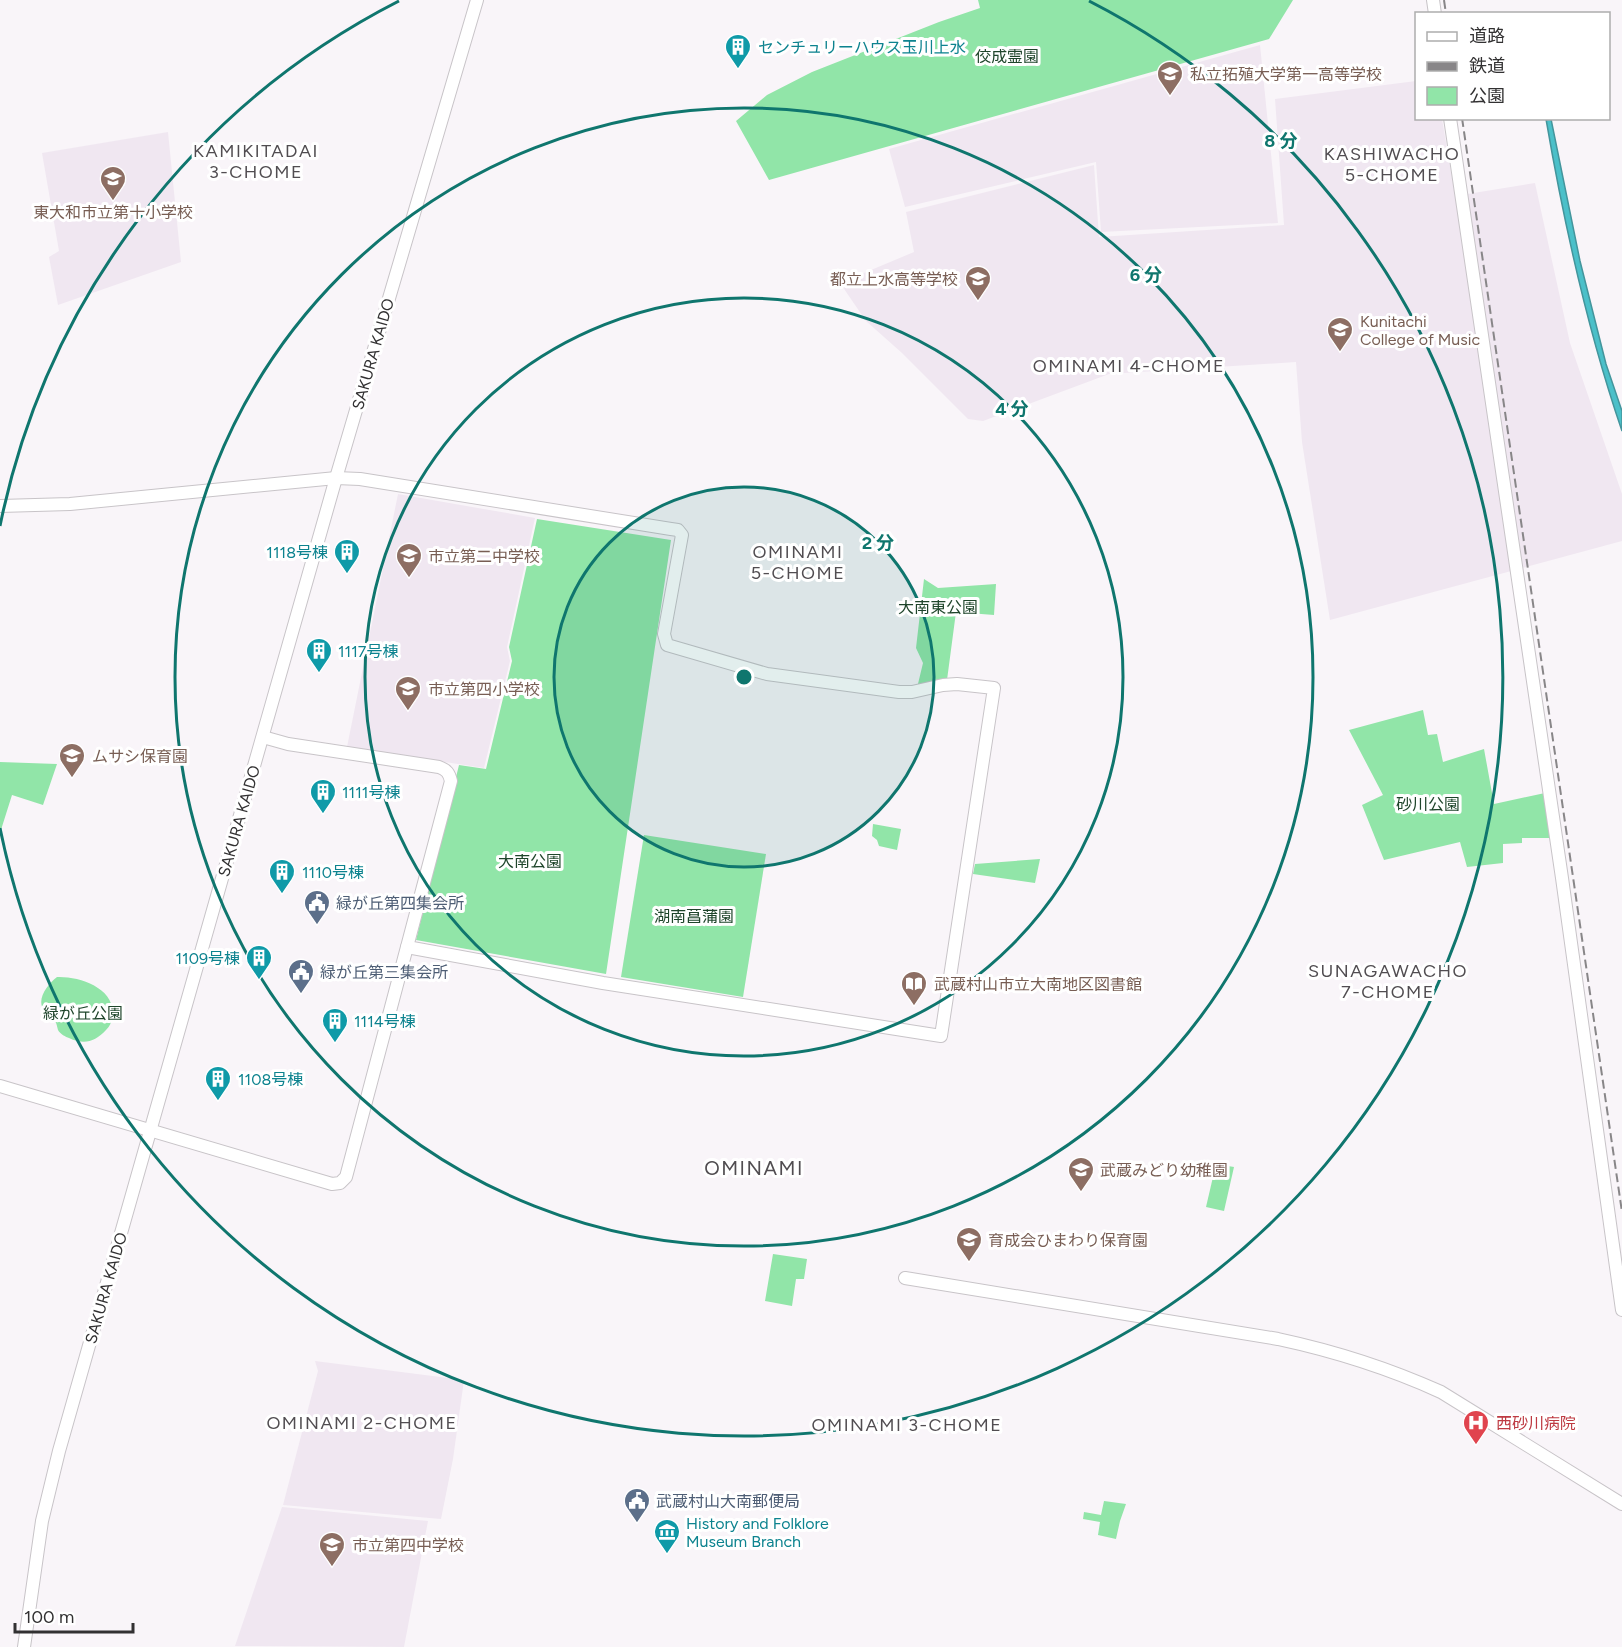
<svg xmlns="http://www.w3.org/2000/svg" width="1622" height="1647" font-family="Figtree,'Noto Sans JP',sans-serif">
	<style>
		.built { fill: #f0e7f1 }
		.green { fill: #91e5a8 }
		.water { fill: #4bc0c9; stroke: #44959c; stroke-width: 1.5 }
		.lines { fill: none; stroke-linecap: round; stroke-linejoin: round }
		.minor-casing { stroke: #c8c4c8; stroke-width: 14 }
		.minor { stroke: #fff; stroke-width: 12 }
		.rail { stroke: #888688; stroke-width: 2; stroke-dasharray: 9 4.5; stroke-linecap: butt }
		.ring { fill: none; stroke: #0f766e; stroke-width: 3 }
		.labels { text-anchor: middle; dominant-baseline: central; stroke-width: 6; stroke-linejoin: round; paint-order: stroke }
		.culture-label { font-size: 16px; fill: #0d838f; stroke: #fff; text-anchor: start }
		.park-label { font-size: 16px; fill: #1f452b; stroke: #fff }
		.education-label { font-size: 16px; fill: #785e54; stroke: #fff; text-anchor: start }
		.street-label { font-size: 16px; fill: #323132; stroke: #fff }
		.service-label { font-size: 16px; fill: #4e5e75; stroke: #fff; text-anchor: start }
		.health-label { font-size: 16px; fill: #be3a42; stroke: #fff; text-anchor: start }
		.neighbourhood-label { font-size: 18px; letter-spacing: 1.5px; fill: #514d51; stroke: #fff }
		.quarter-label { font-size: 20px; letter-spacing: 1.5px; fill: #514d51; stroke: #fff }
		.centre { fill: #0f766e; stroke: #fff; stroke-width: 3 }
		.ring-label { font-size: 18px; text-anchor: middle; font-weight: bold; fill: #0f766e; stroke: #fff; stroke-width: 6; stroke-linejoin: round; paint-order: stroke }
	</style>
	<rect width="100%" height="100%" fill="#f9f5f9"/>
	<!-- built -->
	<g class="built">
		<polygon points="1260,45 1278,223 1101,232 1096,162 905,207 889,149"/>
		<polygon points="1416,81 1416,118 1442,119 1455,196 1535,183 1570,343 1622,494 1622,541 1330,620 1302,442 1296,362 1109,374 983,421 968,419 902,353 866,321 840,283 914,252 906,212 1094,165 1099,237 1284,225 1275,99"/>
		<polygon points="168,132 181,262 58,305 49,257 59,251 42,153"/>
		<polygon points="398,494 535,518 507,647 510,661 484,768 347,747"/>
		<polygon points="315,1361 464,1380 453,1459 441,1519 283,1505 318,1371"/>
		<polygon points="282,1507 428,1521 404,1647 235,1646"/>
	</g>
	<!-- green -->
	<g class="green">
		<polygon points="978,0 1293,0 1269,39 769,180 736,121 767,95 812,72 939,22 980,8"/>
		<polygon points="537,519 671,540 606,974 416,940 459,765 486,769 512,661 509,647"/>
		<polygon points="924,579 938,588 996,584 994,615 956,612 947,680 917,688 923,663 916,648"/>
		<polygon points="1423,710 1428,735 1437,734 1443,762 1484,749 1494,804 1545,793 1553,838 1522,838 1522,843 1503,844 1503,863 1467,867 1460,842 1384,860 1362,805 1383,795 1349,730"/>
		<polygon points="0,762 57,764 43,805 12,795 0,833"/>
		<polygon points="873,824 901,829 897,850 879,846 877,840 872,836"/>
		<polygon points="644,835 766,854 743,997 621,977"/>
		<polygon points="1040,859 1035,883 973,874 975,864"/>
		<path d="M57 977C80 976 118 989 112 1018 111 1023 110 1026 106 1030 95 1042 84 1045 69 1038 66 1037 60 1034 58 1030 57 1027 57 1024 55 1021 53 1018 48 1016 45 1012 35 1000 47 985 57 977Z"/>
		<polygon points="1216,1164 1234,1167 1224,1211 1206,1207"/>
		<polygon points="773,1254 807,1259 804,1279 796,1279 792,1306 765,1301"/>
		<polygon points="1104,1501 1126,1504 1120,1521 1116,1539 1098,1535 1100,1522 1083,1519 1084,1512 1101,1515"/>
	</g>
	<!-- water -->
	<path class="water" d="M1546 119H1551L1580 261 1606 364 1622 411V431C1587 329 1564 224 1546 119Z"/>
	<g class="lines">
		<defs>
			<g id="minor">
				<polyline points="1433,0 1435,14"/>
				<polyline points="1450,118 1562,878 1622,1310"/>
				<polyline points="0,506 70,504 336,478 360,479 671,529 678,530 682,535 664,634 667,645 767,674 826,682 899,692 912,692 943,685 957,684 994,688 941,1036 603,983 407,947"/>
				<path d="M0 1086 332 1184 340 1183 346 1177 451 781C449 773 447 770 439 767L288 744 263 737"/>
				<path d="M905 1278 1278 1339C1334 1351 1388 1368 1441 1392L1622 1504"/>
				<polyline points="24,1647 42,1521 59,1451 336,478 477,0"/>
			</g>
		</defs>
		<!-- minor casing -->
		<use href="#minor" class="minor-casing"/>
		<!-- minor -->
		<use href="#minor" class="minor"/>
		<!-- rail -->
		<g class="rail">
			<polyline points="1444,0 1446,14"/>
			<polyline points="1462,118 1622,1212"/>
		</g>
	</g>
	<!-- distance rings -->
	<circle cx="744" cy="677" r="190" fill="#0f766e" fill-opacity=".12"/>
	<g class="ring">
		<circle cx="744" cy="677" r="190"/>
		<circle cx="744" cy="677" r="379"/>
		<circle cx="744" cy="677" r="569"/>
		<path d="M0 526A759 759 0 0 1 399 1M1089 1A759 759 0 1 1 0 828"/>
	</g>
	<!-- icons -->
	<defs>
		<symbol id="building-pin" viewBox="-11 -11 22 30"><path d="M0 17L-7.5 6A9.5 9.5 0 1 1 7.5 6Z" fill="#0f9aa8" stroke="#fff"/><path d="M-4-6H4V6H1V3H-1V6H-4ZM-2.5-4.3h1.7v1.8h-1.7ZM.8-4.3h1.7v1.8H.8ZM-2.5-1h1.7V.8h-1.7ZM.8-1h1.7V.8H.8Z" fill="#fff"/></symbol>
		<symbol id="school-pin" viewBox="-11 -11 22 30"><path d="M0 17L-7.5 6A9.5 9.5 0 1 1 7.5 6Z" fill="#8d6e63" stroke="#fff"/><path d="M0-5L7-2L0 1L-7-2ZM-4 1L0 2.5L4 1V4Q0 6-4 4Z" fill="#fff"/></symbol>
		<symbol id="university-pin" viewBox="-11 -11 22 30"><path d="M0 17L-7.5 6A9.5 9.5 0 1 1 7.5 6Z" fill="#8d6e63" stroke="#fff"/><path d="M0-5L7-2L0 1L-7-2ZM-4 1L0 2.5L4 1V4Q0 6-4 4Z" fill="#fff"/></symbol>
		<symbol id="civic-pin" viewBox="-11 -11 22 30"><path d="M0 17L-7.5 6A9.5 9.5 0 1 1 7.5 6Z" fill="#5c6f8a" stroke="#fff"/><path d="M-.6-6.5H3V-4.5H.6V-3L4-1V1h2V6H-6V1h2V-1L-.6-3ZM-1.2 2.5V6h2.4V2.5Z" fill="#fff"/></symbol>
		<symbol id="library-pin" viewBox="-11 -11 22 30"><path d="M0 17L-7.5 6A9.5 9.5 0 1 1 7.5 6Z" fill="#8d6e63" stroke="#fff"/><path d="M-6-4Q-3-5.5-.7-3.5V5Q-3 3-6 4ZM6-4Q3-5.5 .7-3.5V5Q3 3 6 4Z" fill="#fff"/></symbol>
		<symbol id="hospital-pin" viewBox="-11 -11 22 30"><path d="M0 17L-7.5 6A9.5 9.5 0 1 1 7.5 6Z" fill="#e0444e" stroke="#fff"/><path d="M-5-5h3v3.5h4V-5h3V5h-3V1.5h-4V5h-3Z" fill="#fff"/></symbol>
		<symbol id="museum-pin" viewBox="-11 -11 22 30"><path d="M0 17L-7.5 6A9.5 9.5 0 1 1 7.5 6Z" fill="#0f9aa8" stroke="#fff"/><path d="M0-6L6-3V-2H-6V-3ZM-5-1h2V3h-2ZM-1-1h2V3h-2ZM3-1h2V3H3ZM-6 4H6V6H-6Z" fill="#fff"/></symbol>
	</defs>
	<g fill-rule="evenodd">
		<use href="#building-pin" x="723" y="32" width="30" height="40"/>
		<use href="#school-pin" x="1155" y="59" width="30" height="40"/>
		<use href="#school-pin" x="98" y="164" width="30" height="40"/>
		<use href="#school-pin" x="963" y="264" width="30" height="40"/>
		<use href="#university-pin" x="1325" y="315" width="30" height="40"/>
		<use href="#building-pin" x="332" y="537" width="30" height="40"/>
		<use href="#school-pin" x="394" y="541" width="30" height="40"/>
		<use href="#building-pin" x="304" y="636" width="30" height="40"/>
		<use href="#school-pin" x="393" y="674" width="30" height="40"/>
		<use href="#school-pin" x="57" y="741" width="30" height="40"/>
		<use href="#building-pin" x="308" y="777" width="30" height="40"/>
		<use href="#building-pin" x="267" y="857" width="30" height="40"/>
		<use href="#civic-pin" x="302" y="888" width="30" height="40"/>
		<use href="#building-pin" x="244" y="943" width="30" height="40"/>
		<use href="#civic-pin" x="286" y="957" width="30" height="40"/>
		<use href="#library-pin" x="899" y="969" width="30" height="40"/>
		<use href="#building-pin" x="320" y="1006" width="30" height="40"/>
		<use href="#building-pin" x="203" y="1064" width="30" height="40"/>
		<use href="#school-pin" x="1066" y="1155" width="30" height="40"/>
		<use href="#school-pin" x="954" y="1225" width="30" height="40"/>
		<use href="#hospital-pin" x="1461" y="1408" width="30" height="40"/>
		<use href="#civic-pin" x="622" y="1486" width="30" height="40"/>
		<use href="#museum-pin" x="652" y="1517" width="30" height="40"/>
		<use href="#school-pin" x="317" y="1530" width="30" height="40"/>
	</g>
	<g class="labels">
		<!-- culture labels -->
		<g class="culture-label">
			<text x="758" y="47">センチュリーハウス玉川上水</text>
			<text x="328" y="552" text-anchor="end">1118号棟</text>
			<text x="338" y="651">1117号棟</text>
			<text x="342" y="792">1111号棟</text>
			<text x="302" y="872">1110号棟</text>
			<text x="240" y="958" text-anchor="end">1109号棟</text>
			<text x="354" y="1021">1114号棟</text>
			<text x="238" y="1079">1108号棟</text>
			<text x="686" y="1523">History and Folklore<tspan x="686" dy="18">Museum Branch</tspan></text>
		</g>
		<!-- park labels -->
		<g class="park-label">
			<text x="1007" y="56">佼成霊園</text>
			<text x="938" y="607">大南東公園</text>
			<text x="1428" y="804">砂川公園</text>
			<text x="530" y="861">大南公園</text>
			<text x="694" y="916">湖南菖蒲園</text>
			<text x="83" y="1013">緑が丘公園</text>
		</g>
		<!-- education labels -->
		<g class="education-label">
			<text x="1190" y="74">私立拓殖大学第一高等学校</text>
			<text x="113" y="212" text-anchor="middle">東大和市立第十小学校</text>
			<text x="958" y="279" text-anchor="end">都立上水高等学校</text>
			<text x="1360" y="321">Kunitachi<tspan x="1360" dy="18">College of Music</tspan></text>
			<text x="428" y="556">市立第二中学校</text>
			<text x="428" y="689">市立第四小学校</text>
			<text x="92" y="756">ムサシ保育園</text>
			<text x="934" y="984">武蔵村山市立大南地区図書館</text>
			<text x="1100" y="1170">武蔵みどり幼稚園</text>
			<text x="988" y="1240">育成会ひまわり保育園</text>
			<text x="352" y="1545">市立第四中学校</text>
		</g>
		<!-- street labels -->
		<g class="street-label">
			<text transform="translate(373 354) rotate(-74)">SAKURA KAIDO</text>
			<text transform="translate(239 821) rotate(-74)">SAKURA KAIDO</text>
			<text transform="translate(106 1288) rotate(-74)">SAKURA KAIDO</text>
		</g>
		<!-- service labels -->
		<g class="service-label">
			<text x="336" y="903">緑が丘第四集会所</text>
			<text x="320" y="972">緑が丘第三集会所</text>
			<text x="656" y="1501">武蔵村山大南郵便局</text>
		</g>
		<!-- health labels -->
		<g class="health-label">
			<text x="1496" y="1423">西砂川病院</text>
		</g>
		<!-- neighbourhood labels -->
		<g class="neighbourhood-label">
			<text x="256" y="151">KAMIKITADAI<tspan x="256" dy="21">3-CHOME</tspan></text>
			<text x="1392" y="154">KASHIWACHO<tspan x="1392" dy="21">5-CHOME</tspan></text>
			<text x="1129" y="366">OMINAMI 4-CHOME</text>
			<text x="798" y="552">OMINAMI<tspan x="798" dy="21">5-CHOME</tspan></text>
			<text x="1388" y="971">SUNAGAWACHO<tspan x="1388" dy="21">7-CHOME</tspan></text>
			<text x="362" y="1423">OMINAMI 2-CHOME</text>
			<text x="907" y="1425">OMINAMI 3-CHOME</text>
		</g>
		<!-- quarter labels -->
		<g class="quarter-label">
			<text x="754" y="1168">OMINAMI</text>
		</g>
	</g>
	<circle cx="744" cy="677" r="9" class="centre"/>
	<g class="ring-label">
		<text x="1281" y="147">8 分</text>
		<text x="1146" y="281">6 分</text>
		<text x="1012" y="415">4 分</text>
		<text x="878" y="549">2 分</text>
	</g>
	<!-- legend -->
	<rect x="1415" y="12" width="195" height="108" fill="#ffffff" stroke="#adadad" stroke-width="1.5"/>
	<rect x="1427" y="32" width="30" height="9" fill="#ffffff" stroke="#adadad" stroke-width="1.5"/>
	<text x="1469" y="42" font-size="18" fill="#323132">道路</text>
	<rect x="1427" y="62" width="30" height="9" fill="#888688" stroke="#adadad" stroke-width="1.5"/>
	<text x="1469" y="72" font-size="18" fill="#323132">鉄道</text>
	<rect x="1427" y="87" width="30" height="18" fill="#91e5a8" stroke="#adadad" stroke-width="1.5"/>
	<text x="1469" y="102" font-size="18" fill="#323132">公園</text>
	<!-- scale -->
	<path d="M15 1623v9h118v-9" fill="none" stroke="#323132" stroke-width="3"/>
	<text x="24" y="1623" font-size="18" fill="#323132" stroke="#ffffff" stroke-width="4.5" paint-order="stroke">100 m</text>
</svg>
